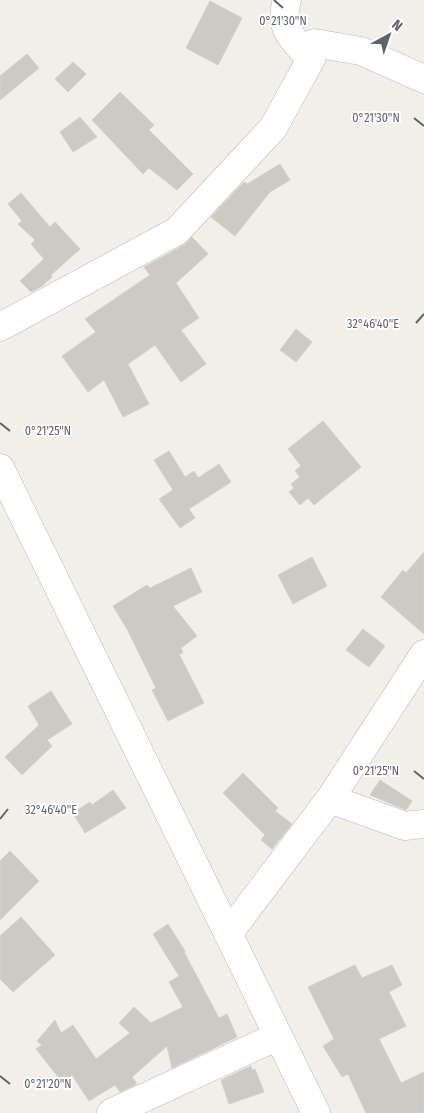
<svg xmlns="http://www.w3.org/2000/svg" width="424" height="1113" font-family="'Fira Sans Condensed',sans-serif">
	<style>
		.building { fill: #cccac5; stroke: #d6d1c6 }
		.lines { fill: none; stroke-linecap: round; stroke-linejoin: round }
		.minor-casing { stroke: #b5b8bc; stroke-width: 29 }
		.minor { stroke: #fff; stroke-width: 28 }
		.ticks { fill: none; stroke: #5f6368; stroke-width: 2 }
		.ticks-label { font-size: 12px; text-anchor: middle; fill: #5f6368; stroke: #fff; stroke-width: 4; stroke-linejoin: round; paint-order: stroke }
	</style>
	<rect width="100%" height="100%" fill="#f1efe8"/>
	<!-- building -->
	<g class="building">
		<polygon points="210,1 242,18 218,65 186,48"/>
		<polygon points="27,54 39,68 0,100 0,76"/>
		<polygon points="73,62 86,74 68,92 55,79"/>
		<polygon points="120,92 154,125 149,130 193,174 177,190 149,168 143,174 92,120"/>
		<polygon points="80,117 97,137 73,152 60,132"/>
		<polygon points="280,164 290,180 270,192 235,236 211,217 244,182 247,184"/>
		<polygon points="21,193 50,227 55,222 80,249 51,275 52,277 42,286 31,292 20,281 44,259 31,244 35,240 18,224 22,221 8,204"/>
		<polygon points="192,237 208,254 176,283 199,318 181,330 206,364 181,382 155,345 128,364 149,404 123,417 104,380 88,392 62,356 96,332 85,319 150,275 144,267 184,245"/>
		<polygon points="296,329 312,342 296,362 280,350"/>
		<polygon points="323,421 361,467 314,505 308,498 300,505 289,492 294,488 291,484 300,477 295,471 301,466 288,449"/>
		<polygon points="169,451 185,477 194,471 198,478 219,464 231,482 189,509 195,518 180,528 159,499 173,490 154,460"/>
		<polygon points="424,552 424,634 381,597 403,570 406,573"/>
		<polygon points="312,557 327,586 293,604 278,575"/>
		<polygon points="191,568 202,592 173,606 197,636 181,648 183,653 179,654 204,703 168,721 152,690 156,688 127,629 113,606 147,585 150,588"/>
		<polygon points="363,629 385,646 369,667 346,650"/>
		<polygon points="51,691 72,724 47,740 52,746 22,775 5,757 39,725 28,706"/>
		<polygon points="243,773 278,808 275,811 292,824 272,849 261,840 265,835 223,793"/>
		<polygon points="380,780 412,801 406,810 370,795"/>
		<polygon points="113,790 126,808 85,833 73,813 90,802 92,805"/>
		<polygon points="10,851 39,881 0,920 0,861"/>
		<polygon points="21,917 55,955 13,992 0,979 0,936"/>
		<polygon points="168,924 185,951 184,952 219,1018 227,1014 237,1037 172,1068 167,1046 132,1077 137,1084 120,1092 115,1085 89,1101 72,1075 63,1083 36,1049 42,1045 37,1041 55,1020 61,1033 73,1025 96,1059 130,1033 119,1023 134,1007 151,1023 183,1007 169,982 179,976 153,934"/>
		<polygon points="355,965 362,978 392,965 402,985 389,992 406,1026 379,1039 401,1083 424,1072 424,1113 366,1113 348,1074 342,1077 323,1046 334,1039 308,987"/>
		<polygon points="251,1066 252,1070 255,1069 264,1092 229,1104 221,1080"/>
	</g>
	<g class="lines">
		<defs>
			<g id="minor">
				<path d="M287 0C278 29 293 39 311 59L314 43 361 51 424 79"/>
				<polyline points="0,327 177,231 273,128 311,59"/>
				<polyline points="0,468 316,1113"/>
				<polyline points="330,799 405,826 424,824"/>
				<polyline points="228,934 330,799 424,654"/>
				<polyline points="111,1113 278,1036"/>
			</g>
		</defs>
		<!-- minor casing -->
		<use href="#minor" class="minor-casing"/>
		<!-- minor -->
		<use href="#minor" class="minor"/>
	</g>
	<!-- ticks -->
	<path class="ticks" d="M274 0 283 8M414 118 424 126M416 323 424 314M0 423 10 431M414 771 424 779M0 819 8 809M0 1076 10 1084"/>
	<g class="ticks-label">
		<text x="283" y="25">0°21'30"N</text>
		<text x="376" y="122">0°21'30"N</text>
		<text x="373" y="328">32°46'40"E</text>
		<text x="48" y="435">0°21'25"N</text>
		<text x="376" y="775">0°21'25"N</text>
		<text x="51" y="814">32°46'40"E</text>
		<text x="48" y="1088">0°21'20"N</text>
	</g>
	<!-- north arrow -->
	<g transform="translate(389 35) rotate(40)" stroke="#ffffff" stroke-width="4" paint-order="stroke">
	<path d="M0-4L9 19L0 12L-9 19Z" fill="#5f6368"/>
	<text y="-8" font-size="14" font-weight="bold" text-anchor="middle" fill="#5f6368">N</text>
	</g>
</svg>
